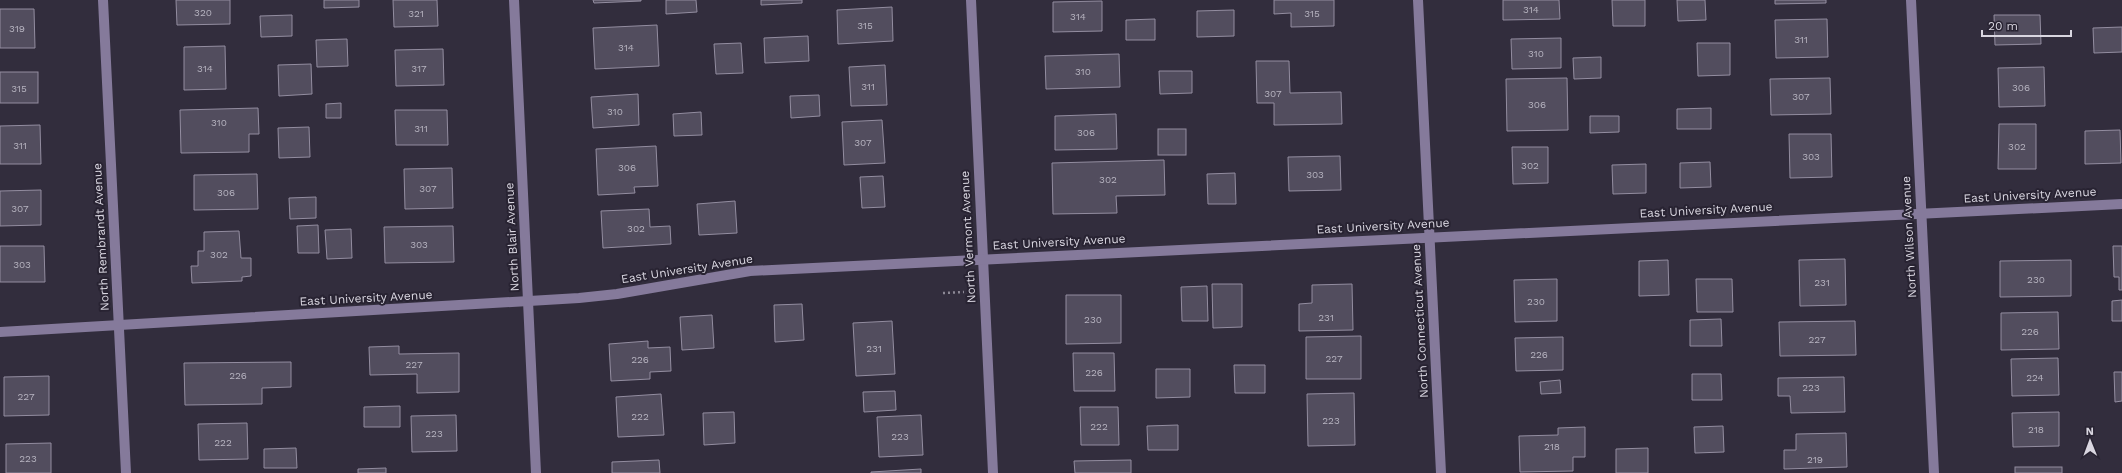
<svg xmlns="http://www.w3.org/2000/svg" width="2122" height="473" font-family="'Work Sans',sans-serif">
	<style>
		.building { fill: #524d5e; stroke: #938da0 }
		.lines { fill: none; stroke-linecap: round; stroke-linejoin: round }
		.path { stroke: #8d8996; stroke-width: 2.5; stroke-dasharray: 2 3; stroke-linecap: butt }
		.minor { stroke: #857a9b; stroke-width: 10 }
		.labels { text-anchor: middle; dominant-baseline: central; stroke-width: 4; stroke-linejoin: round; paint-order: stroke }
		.number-label { font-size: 10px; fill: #b7b4c0 }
		.street-label { font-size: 12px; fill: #d9d6e0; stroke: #282332 }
	</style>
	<rect width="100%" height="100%" fill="#322d3d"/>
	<!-- building -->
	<g class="building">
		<polygon points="176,0 230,0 230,24 177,25"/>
		<polygon points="324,0 359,0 359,7 324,8"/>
		<polygon points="393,0 437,0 438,26 394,27"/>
		<polygon points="593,0 641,0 641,1 594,3"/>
		<polygon points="666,0 696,0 697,12 666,14"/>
		<polygon points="761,0 802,0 802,3 761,5"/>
		<polygon points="1274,0 1334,0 1334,26 1291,27 1291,13 1274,14"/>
		<polygon points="1503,0 1559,0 1560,19 1503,20"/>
		<polygon points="1612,0 1645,0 1645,26 1613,26"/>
		<polygon points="1677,0 1705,0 1706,20 1678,21"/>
		<polygon points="1775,0 1826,0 1826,3 1775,4"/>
		<polygon points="1102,1 1102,31 1053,32 1053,2"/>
		<polygon points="892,7 893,41 838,44 837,10"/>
		<polygon points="0,9 34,9 35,48 0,48"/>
		<polygon points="1234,10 1234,36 1197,37 1197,11"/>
		<polygon points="292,15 292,36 261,37 260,16"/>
		<polygon points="1994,15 2040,15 2041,44 1995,45"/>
		<polygon points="1155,19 1155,40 1126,40 1126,20"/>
		<polygon points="1827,19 1828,57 1776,58 1775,20"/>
		<polygon points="657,25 659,66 595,69 593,28"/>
		<polygon points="2122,27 2122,52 2094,53 2093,28"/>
		<polygon points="808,36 809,61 765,63 764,38"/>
		<polygon points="1561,38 1561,68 1512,69 1511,39"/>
		<polygon points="347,39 348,66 317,67 316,40"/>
		<polygon points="741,43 743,73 716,74 714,44"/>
		<polygon points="1697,43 1730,43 1730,75 1698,76"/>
		<polygon points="225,46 226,89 184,90 184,47"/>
		<polygon points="443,49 444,85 396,86 395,50"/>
		<polygon points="1119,54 1120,87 1046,89 1045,56"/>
		<polygon points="1601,57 1601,78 1574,79 1573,58"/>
		<polygon points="1256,61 1289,61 1290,93 1341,92 1342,124 1274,125 1274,103 1257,103"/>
		<polygon points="311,64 312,94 279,96 278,65"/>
		<polygon points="885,65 887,105 851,106 849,67"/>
		<polygon points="2044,67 2045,106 1999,107 1998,68"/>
		<polygon points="1159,71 1192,71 1192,93 1160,94"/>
		<rect x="0" y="72" width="38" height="31"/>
		<polygon points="1567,78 1568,130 1507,131 1506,79"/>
		<polygon points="1830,78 1831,114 1771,115 1770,79"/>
		<polygon points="638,94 639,125 593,128 591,97"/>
		<polygon points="819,95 820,116 791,118 790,96"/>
		<polygon points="341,103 341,118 326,118 326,104"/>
		<polygon points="258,108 259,134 249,134 249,152 181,153 180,110"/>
		<polygon points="1711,108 1711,129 1677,129 1677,109"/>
		<polygon points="395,110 447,110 448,145 396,145"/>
		<polygon points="701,112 702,135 674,136 673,114"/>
		<polygon points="1116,114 1117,149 1055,150 1055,116"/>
		<polygon points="1590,116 1619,116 1619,132 1590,133"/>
		<polygon points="882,120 885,163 844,165 842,122"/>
		<polygon points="1999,124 2036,124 2036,169 1998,169"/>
		<polygon points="40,125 41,164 0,164 0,126"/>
		<polygon points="309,127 310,157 279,158 278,128"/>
		<rect x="1158" y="129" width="28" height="26"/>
		<polygon points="2120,130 2121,163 2085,164 2085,131"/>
		<polygon points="1789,134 1831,134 1832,177 1790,178"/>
		<polygon points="656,146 658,186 634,187 635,193 598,195 596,149"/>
		<polygon points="1512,147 1548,147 1548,183 1513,184"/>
		<polygon points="1340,156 1341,190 1289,191 1288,157"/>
		<polygon points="1164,160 1165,195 1116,196 1117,213 1053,214 1052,163"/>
		<polygon points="1710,162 1711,187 1680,188 1680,163"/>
		<polygon points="1646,164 1646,193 1613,194 1612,165"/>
		<polygon points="452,168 453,208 405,209 404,169"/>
		<polygon points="1235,173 1236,204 1208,204 1207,174"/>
		<polygon points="257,174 258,209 194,210 194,175"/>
		<polygon points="883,176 885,207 862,208 860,177"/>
		<polygon points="41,190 41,225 0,226 0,191"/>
		<polygon points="316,197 316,218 290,219 289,198"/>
		<polygon points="735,201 737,233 699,235 697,204"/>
		<polygon points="649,209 650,227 670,226 671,244 603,248 601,211"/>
		<polygon points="318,225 319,253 298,253 297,226"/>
		<polygon points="453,226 454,262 385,263 384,227"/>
		<polygon points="351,229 352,258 327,259 325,230"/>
		<polygon points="239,231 241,258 251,258 251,276 242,277 242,281 192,283 191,266 198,266 198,251 204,251 204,232"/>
		<polygon points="0,246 44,246 45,282 0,282"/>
		<polygon points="2113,246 2122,246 2122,290 2119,290 2119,277 2114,277"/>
		<polygon points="1845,259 1846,305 1800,306 1799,260"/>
		<polygon points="1668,260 1669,295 1639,296 1639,261"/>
		<polygon points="2071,260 2071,296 2000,297 2000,261"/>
		<polygon points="1557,279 1557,321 1515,322 1514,280"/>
		<polygon points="1696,279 1732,279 1733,312 1697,312"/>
		<polygon points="1212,284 1242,284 1242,327 1213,328"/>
		<polygon points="1352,284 1353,330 1299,331 1299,304 1312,303 1312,285"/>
		<polygon points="1207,286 1208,321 1182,321 1181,287"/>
		<polygon points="1066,295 1121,295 1121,343 1066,344"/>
		<polygon points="2122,300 2122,321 2112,321 2112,301"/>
		<polygon points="802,304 804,340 775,342 774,305"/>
		<polygon points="2058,312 2059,349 2001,350 2001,313"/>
		<polygon points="712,315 714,348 682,350 680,317"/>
		<polygon points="1721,319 1722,346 1690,346 1690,320"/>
		<polygon points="892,321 895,374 856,376 853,323"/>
		<polygon points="1855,321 1856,355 1780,356 1779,322"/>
		<polygon points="1361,336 1361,379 1306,379 1306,337"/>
		<polygon points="1563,337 1563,370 1516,371 1515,338"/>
		<polygon points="648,341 648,348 670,347 671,371 650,372 650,379 611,381 609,344"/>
		<polygon points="399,346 399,354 459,353 459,392 417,393 417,374 370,375 369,347"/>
		<polygon points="1073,353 1114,353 1115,391 1074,391"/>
		<polygon points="2058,358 2059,395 2012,396 2011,359"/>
		<polygon points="291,362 291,387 262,388 262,404 185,405 184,363"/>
		<polygon points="1234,365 1265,365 1265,393 1235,393"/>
		<polygon points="1156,369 1190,369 1190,397 1156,398"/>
		<polygon points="2114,372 2122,372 2122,401 2115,402"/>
		<polygon points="1692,374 1721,374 1722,400 1692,400"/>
		<polygon points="49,376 49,415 4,416 4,377"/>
		<polygon points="1844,377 1845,412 1791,413 1790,396 1778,396 1778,378"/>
		<polygon points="1560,380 1561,393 1541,394 1540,382"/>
		<polygon points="895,391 896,410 864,412 863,392"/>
		<polygon points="1354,393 1355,445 1308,446 1307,394"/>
		<polygon points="661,394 664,435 618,437 616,397"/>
		<polygon points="400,406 400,427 364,427 364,407"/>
		<polygon points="1080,407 1118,407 1119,445 1081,445"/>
		<polygon points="734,412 735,443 704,445 703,413"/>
		<polygon points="2059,412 2059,446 2013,447 2012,413"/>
		<polygon points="456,415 457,451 412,452 411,416"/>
		<polygon points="921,415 923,455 879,457 877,417"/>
		<polygon points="247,423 248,459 199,460 198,424"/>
		<polygon points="1178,425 1178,450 1148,450 1147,426"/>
		<polygon points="1723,426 1724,452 1695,453 1694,427"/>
		<polygon points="1585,427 1585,457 1573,457 1573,471 1520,472 1519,436 1558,435 1558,428"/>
		<polygon points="1846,433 1847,467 1784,469 1784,450 1796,450 1796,434"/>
		<polygon points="51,443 51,473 6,473 6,444"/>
		<polygon points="296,448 297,468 264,468 264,449"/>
		<polygon points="1648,448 1648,473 1616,473 1616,449"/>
		<polygon points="659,460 660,473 612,473 612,462"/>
		<polygon points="1131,460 1131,473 1075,473 1074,461"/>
		<rect x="2015" y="467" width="47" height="6"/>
		<polygon points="386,468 386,473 358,473 358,469"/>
		<polygon points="921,469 921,473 871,473 871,472"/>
	</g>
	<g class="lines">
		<!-- path -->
		<polyline class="path" points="943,293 964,292"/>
		<!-- minor -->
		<g class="minor">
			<polyline points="103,0 126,473"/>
			<polyline points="514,0 536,473"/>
			<polyline points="971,0 993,473"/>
			<polyline points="1418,0 1441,473"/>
			<polyline points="1911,0 1934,473"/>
			<polyline points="0,332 579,298 617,294 750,271 2122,204"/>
		</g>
	</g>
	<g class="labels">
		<!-- number labels -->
		<g class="number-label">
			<text x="1531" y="9">314</text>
			<text x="203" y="12">320</text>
			<text x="416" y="13">321</text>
			<text x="1312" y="13">315</text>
			<text x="1078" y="16">314</text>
			<text x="865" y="25">315</text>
			<text x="17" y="28">319</text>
			<text x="1801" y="39">311</text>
			<text x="626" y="47">314</text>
			<text x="1536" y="53">310</text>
			<text x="205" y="68">314</text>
			<text x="419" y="68">317</text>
			<text x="1083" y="71">310</text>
			<text x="868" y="86">311</text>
			<text x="2021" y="87">306</text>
			<text x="19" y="88">315</text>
			<text x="1273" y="93">307</text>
			<text x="1801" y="96">307</text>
			<text x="1537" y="104">306</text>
			<text x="615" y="111">310</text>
			<text x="219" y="122">310</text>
			<text x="421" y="128">311</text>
			<text x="1086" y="132">306</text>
			<text x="863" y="142">307</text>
			<text x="20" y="145">311</text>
			<text x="2017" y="146">302</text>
			<text x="1811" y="156">303</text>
			<text x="1530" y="165">302</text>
			<text x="627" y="167">306</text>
			<text x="1315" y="174">303</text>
			<text x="1108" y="179">302</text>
			<text x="428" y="188">307</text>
			<text x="226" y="192">306</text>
			<text x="20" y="208">307</text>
			<text x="636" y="228">302</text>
			<text x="419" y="244">303</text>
			<text x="219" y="254">302</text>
			<text x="22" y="264">303</text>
			<text x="2036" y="279">230</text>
			<text x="1822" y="282">231</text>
			<text x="1536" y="301">230</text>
			<text x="1326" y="317">231</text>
			<text x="1093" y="319">230</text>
			<text x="2030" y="331">226</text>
			<text x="1817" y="339">227</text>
			<text x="874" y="348">231</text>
			<text x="1539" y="354">226</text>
			<text x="1334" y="358">227</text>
			<text x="640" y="359">226</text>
			<text x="414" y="364">227</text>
			<text x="1094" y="372">226</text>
			<text x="238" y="375">226</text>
			<text x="2035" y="377">224</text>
			<text x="1811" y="387">223</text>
			<text x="26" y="396">227</text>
			<text x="640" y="416">222</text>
			<text x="1331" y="420">223</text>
			<text x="1099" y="426">222</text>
			<text x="2036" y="429">218</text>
			<text x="434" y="433">223</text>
			<text x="900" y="436">223</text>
			<text x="223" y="442">222</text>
			<text x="1552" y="446">218</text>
			<text x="28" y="458">223</text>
			<text x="1815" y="459">219</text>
		</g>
		<!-- street labels -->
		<g class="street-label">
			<text transform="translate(2030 195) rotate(-3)">East University Avenue</text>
			<text transform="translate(1706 210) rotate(-3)">East University Avenue</text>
			<text transform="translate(1383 226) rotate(-3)">East University Avenue</text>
			<text transform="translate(101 237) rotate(-93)">North Rembrandt Avenue</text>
			<text transform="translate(512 237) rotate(-93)">North Blair Avenue</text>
			<text transform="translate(968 237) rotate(-93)">North Vermont Avenue</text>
			<text transform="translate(1909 237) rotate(-93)">North Wilson Avenue</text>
			<text transform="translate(1059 242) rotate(-3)">East University Avenue</text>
			<text transform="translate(687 269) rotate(-9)">East University Avenue</text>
			<text transform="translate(366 298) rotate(-3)">East University Avenue</text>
			<text transform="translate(1420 321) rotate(-93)">North Connecticut Avenue</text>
		</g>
	</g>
	<!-- north arrow -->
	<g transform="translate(2090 441) rotate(359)" stroke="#282332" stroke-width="3" paint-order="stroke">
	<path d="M0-3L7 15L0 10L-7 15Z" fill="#d9d6e0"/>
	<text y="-6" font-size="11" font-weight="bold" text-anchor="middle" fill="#d9d6e0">N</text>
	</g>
	<!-- scale -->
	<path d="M1982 30v6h89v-6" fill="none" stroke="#d9d6e0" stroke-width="2"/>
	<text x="1988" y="30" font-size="12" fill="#d9d6e0" stroke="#282332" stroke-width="3" paint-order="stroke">20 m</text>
</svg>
